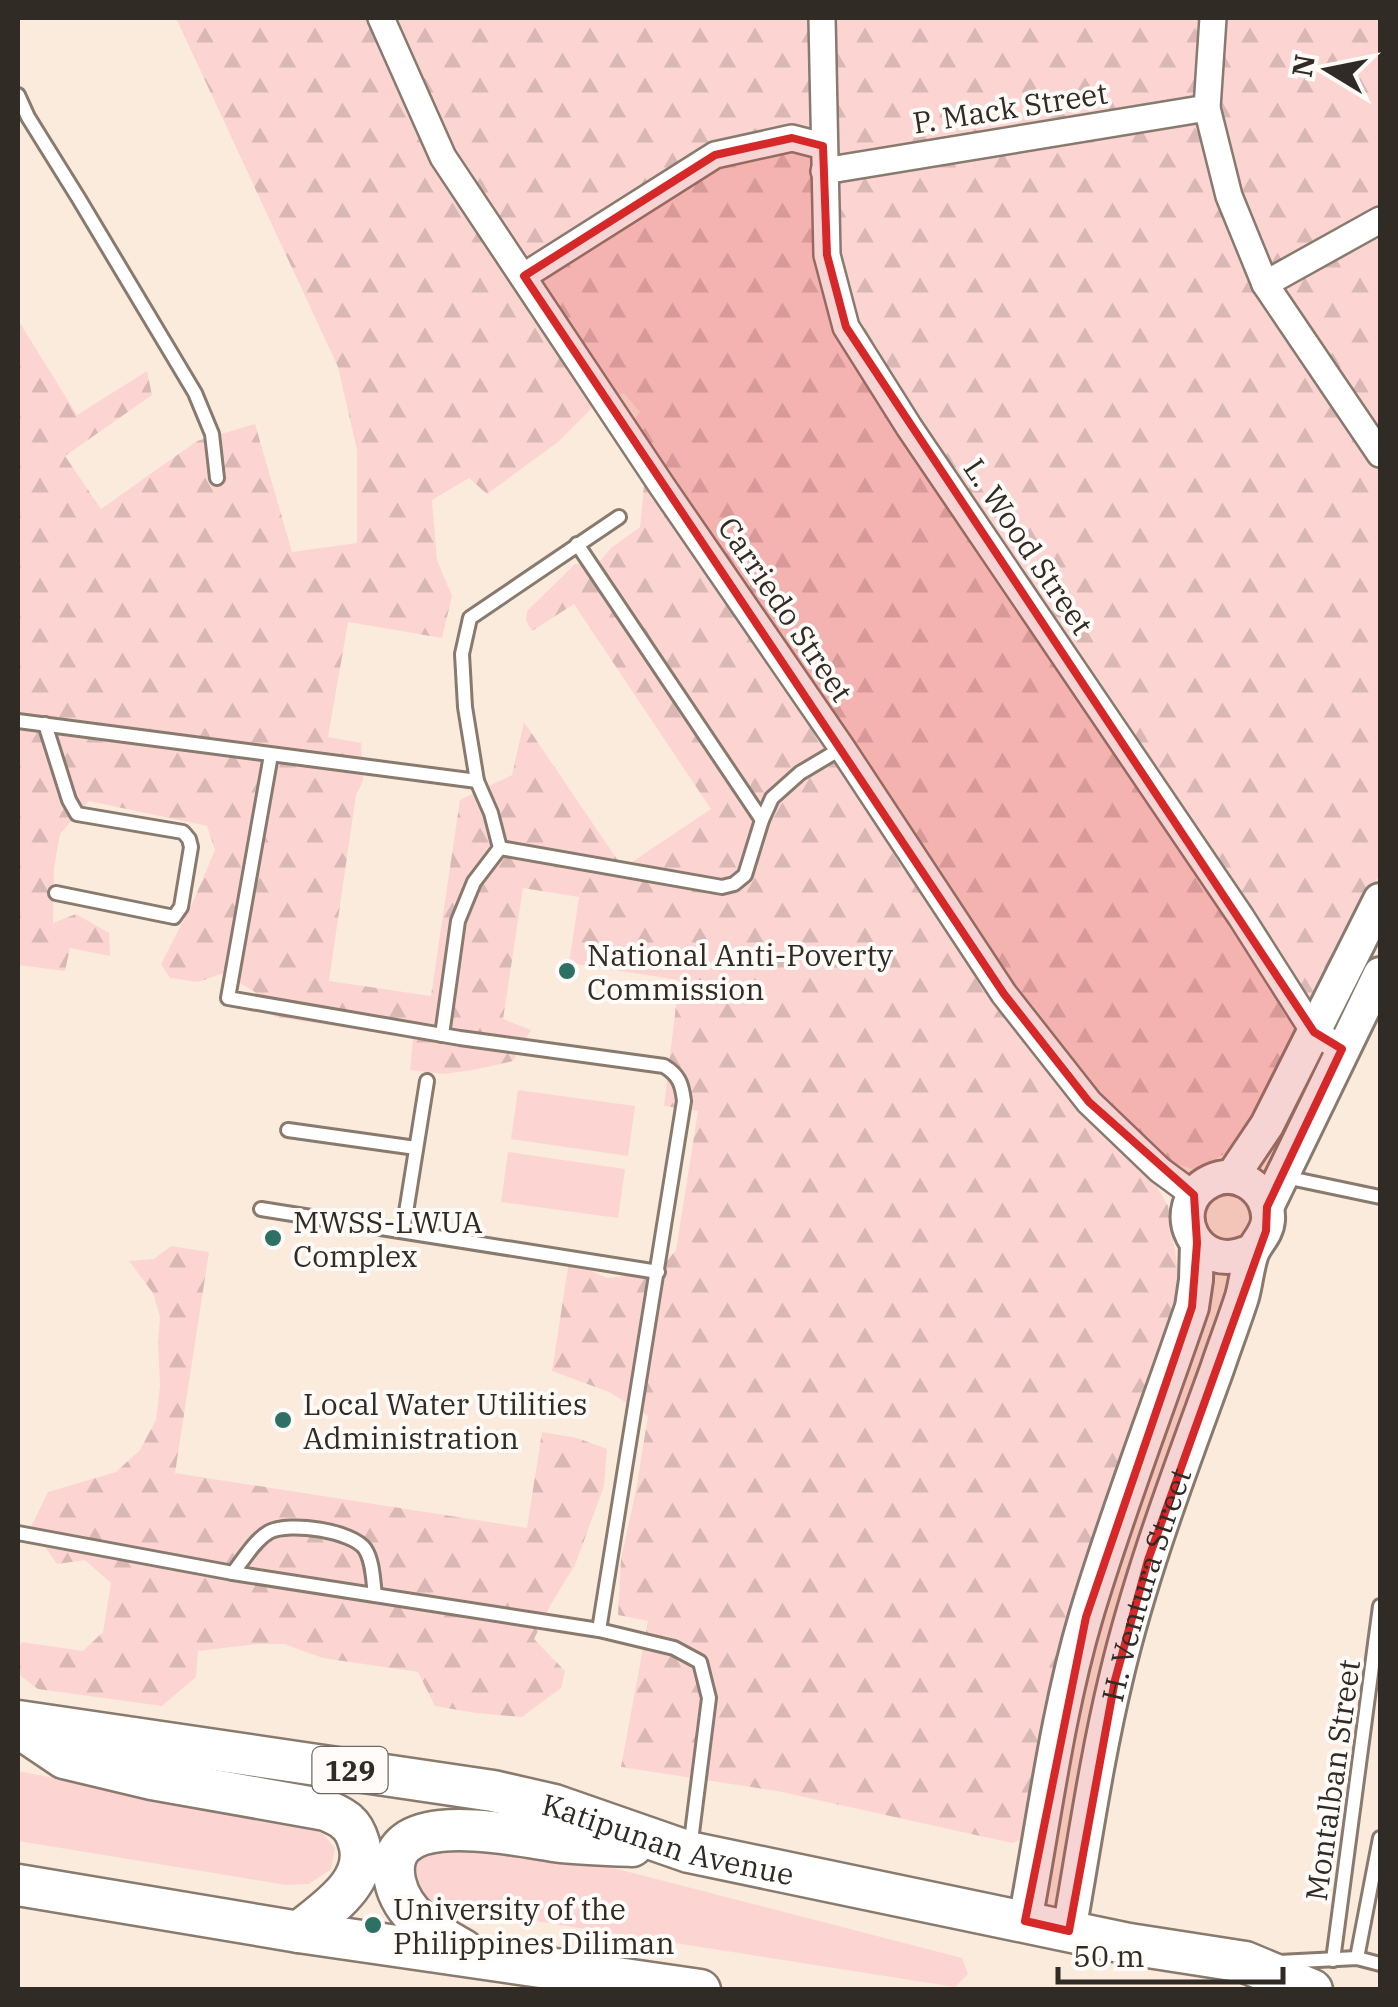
<svg xmlns="http://www.w3.org/2000/svg" width="1398" height="2007" font-family="'IBM Plex Serif',serif">
	<style>
		.grass { fill: #fcd5d3 }
		.forest { fill: url(#forest-firs); fill-rule: evenodd }
		.lines { fill: none; stroke-linecap: round; stroke-linejoin: round }
		.service-casing { stroke: #887a6d; stroke-width: 18 }
		.minor-casing { stroke: #887a6d; stroke-width: 30 }
		.tertiary-casing { stroke: #887a6d; stroke-width: 38 }
		.primary-casing { stroke: #887a6d; stroke-width: 45 }
		.service { stroke: #fff; stroke-width: 12 }
		.minor { stroke: #fff; stroke-width: 25 }
		.tertiary { stroke: #fff; stroke-width: 32 }
		.primary { stroke: #fff; stroke-width: 40 }
		.marked { fill: #d62828; fill-opacity: 0.2; stroke: #d62828; stroke-width: 8; stroke-linejoin: round }
		.poi-dot { fill: #2d7164; stroke: #fefbf8; stroke-width: 4 }
		.labels { text-anchor: middle; dominant-baseline: central; stroke-width: 8; stroke-linejoin: round; paint-order: stroke }
		.shield { fill: #fefbf8; stroke: #6e6965; stroke-width: 2.5 }
		.shield-label { font-size: 28px; font-weight: bold; fill: #312b26 }
		.street-label { font-size: 30px; fill: #312b26; stroke: #fefbf8 }
		.poi-label { font-size: 30px; fill: #312b26; stroke: #fefbf8; text-anchor: start }
	</style>
	<defs>
		<pattern id="forest-firs" width="22" height="20" patternUnits="userSpaceOnUse" patternTransform="scale(2.5)"><rect width="22" height="20" fill="#fcd5d3"/><path d="M5 1l3.5 6h-7zM16 11l3.5 6h-7z" fill="#d8b7b5"/></pattern>
	</defs>
	<rect width="100%" height="100%" fill="#fbebdd"/>
	<!-- grass -->
	<g class="grass">
		<polygon points="518,1090 635,1106 628,1156 511,1139"/>
		<polygon points="508,1152 625,1169 618,1218 501,1202"/>
		<polygon points="18,1771 301,1825 323,1834 335,1848 331,1869 309,1884 286,1885 18,1841"/>
		<polygon points="446,1847 598,1864 962,1958 968,1974 955,1987 446,1907 425,1899 404,1869 419,1852"/>
	</g>
	<!-- forest -->
	<g class="forest">
		<path d="M176 18H1380V873L1266 1110 1240 1145 1196 1170 1171 1162 1153 1180 1168 1206 1180 1283 1179 1313 1033 1835 1012 1843 777 1791 621 1767 648 1621 618 1615 621 1559 636 1490 648 1416 609 1392 552 1371 569 1261 607 1278 658 1272 676 1250 698 1111 664 1106 679 980 569 963 579 897 523 888 503 1019 531 1030 513 1061 473 1070 443 1074 410 1070 413 1038 275 1017 258 994 224 973 198 982 170 978 161 964 192 904 215 850 207 826 89 801 60 834 54 868 53 923 76 914 109 933 110 956 70 948 65 971 18 965V320L77 415 147 371 152 395 65 456 101 509 197 441 255 424 292 552 357 543V450L338 367ZM624 393 640 412 618 442 645 475 640 527 611 548 601 560 575 564 527 611 526 621 532 631 574 604 711 809 623 868 524 722 512 775 460 800 431 996 329 981 356 795 363 781 361 743 328 737 348 622 442 638 452 596 437 560 432 500 469 478 487 494 558 442 596 404Z"/>
		<polygon points="171,1246 209,1252 175,1473 527,1528 542,1432 577,1438 607,1449 604,1486 575,1565 551,1604 534,1639 565,1671 561,1688 522,1717 476,1713 435,1706 418,1672 323,1658 284,1644 258,1644 198,1651 196,1677 162,1706 38,1689 18,1674 18,1654 21,1642 83,1651 103,1632 111,1583 85,1560 57,1564 31,1527 48,1492 116,1472 140,1450 156,1420 160,1386 158,1343 160,1317 153,1293 129,1261 154,1259"/>
	</g>
	<g class="lines">
		<defs>
			<g id="service">
				<polyline points="18,95 28,117 79,199 195,393 212,434 217,478"/>
				<polyline points="577,544 762,820"/>
				<polyline points="18,721 477,781"/>
				<polyline points="45,724 69,800 77,814 183,832 189,839 191,847 181,907 174,917 56,893"/>
				<path d="M271 755 228 998 460 1038 664 1066C679 1075 682 1084 684 1101L599 1630 674 1648 700 1662 709 1698 690 1849"/>
				<polyline points="500,848 722,887 734,884 745,875 762,820 772,798 800,773 842,748"/>
				<polyline points="442,1035 458,921 474,882 500,848 491,813 477,781 465,707 462,654 470,618 619,517"/>
				<polyline points="288,1130 416,1148"/>
				<polyline points="1285,1177 1380,1197"/>
				<polyline points="261,1209 658,1272"/>
				<polyline points="403,1231 427,1081"/>
				<polyline points="18,1533 233,1573 599,1630"/>
				<path d="M233 1573C243 1560 255 1540 269 1532 289 1521 353 1531 365 1549 373 1561 373 1581 375 1595"/>
				<polyline points="1357,1958 1380,1838"/>
				<polyline points="1333,1960 1380,1606"/>
				<polyline points="1279,1962 1357,1958 1380,1964"/>
			</g>
			<g id="minor">
				<polyline points="381,18 443,157 662,486 842,748 1004,994 1089,1102 1160,1170 1194,1195"/>
				<polyline points="822,18 827,255 846,327 909,427 1241,917 1314,1032 1342,1049"/>
				<polyline points="1213,18 1207,108 1229,196 1265,284 1380,454"/>
				<polyline points="824,171 1207,108"/>
				<polyline points="524,276 715,155 792,138 823,146"/>
				<polyline points="1265,284 1380,220"/>
			</g>
			<g id="tertiary">
				<polyline points="1232,1177 1267,1125 1380,900"/>
				<polyline points="1267,1207 1380,974"/>
				<path d="M1025 1921C1044 1820 1057 1714 1086 1616 1117 1512 1157 1410 1192 1307L1196 1280 1197 1243"/>
				<path id="s1" d="M1069 1931C1084 1847 1096 1761 1116 1678 1141 1572 1180 1471 1217 1369 1225 1345 1234 1322 1242 1297 1246 1283 1247 1267 1252 1253 1257 1241 1267 1234 1268 1220 1269 1205 1261 1190 1247 1182 1236 1176 1223 1175 1211 1181 1163 1204 1195 1280 1253 1250"/>
			</g>
			<g id="primary">
				<path id="s2" d="M18 1721 493 1791 554 1805 689 1852 1129 1944 1245 1962 1312 1990"/>
				<path d="M18 1727 64 1758 152 1779 326 1810C332 1813 342 1817 347 1822 353 1827 357 1836 359 1843 371 1882 325 1910 299 1932"/>
				<polyline points="18,1885 299,1932 700,1990"/>
				<path d="M463 1950C434 1934 402 1915 395 1881 379 1801 523 1838 562 1842 585 1844 609 1845 632 1846"/>
			</g>
		</defs>
		<!-- service casing -->
		<use href="#service" class="service-casing"/>
		<!-- minor casing -->
		<use href="#minor" class="minor-casing"/>
		<!-- tertiary casing -->
		<use href="#tertiary" class="tertiary-casing"/>
		<!-- primary casing -->
		<use href="#primary" class="primary-casing"/>
		<!-- service -->
		<use href="#service" class="service"/>
		<!-- minor -->
		<use href="#minor" class="minor"/>
		<!-- tertiary -->
		<use href="#tertiary" class="tertiary"/>
		<!-- primary -->
		<use href="#primary" class="primary"/>
	</g>
	<!-- marked area -->
	<path class="marked" d="M792 138 823 146 827 255 846 327 1314 1032 1342 1049 1267 1207 1266 1231 1148 1560 1115 1680 1069 1931 1025 1921 1086 1617 1192 1307 1197 1243 1194 1195 1089 1102 1004 994 524 276 715 155Z"/>
	<!-- markers -->
	<g class="poi-dot">
		<circle cx="567" cy="971" r="10"/>
		<circle cx="273" cy="1238" r="10"/>
		<circle cx="283" cy="1420" r="10"/>
		<circle cx="373" cy="1925" r="10"/>
	</g>
	<g class="labels">
		<!-- shield labels -->
		<rect class="shield" x="312.5" y="1747" width="75" height="46" rx="8"/>
		<g class="shield-label">
			<text x="350" y="1770">129</text>
		</g>
		<!-- street labels -->
		<g class="street-label">
			<text transform="translate(1010 107) rotate(-9)">P. Mack Street</text>
			<text transform="translate(1029 546) rotate(56)">L. Wood Street</text>
			<text transform="translate(786 609) rotate(56)">Carriedo Street</text>
			<text stroke="none"><textPath href="#s1" startOffset="355">H. Ventura Street</textPath></text>
			<text transform="translate(1332 1780) rotate(-82)">Montalban Street</text>
			<text stroke="none"><textPath href="#s2" startOffset="662">Katipunan Avenue</textPath></text>
		</g>
		<!-- poi labels -->
		<g class="poi-label">
			<text x="587" y="954">National Anti-Poverty<tspan x="587" dy="34">Commission</tspan></text>
			<text x="293" y="1221">MWSS-LWUA<tspan x="293" dy="34">Complex</tspan></text>
			<text x="303" y="1403">Local Water Utilities<tspan x="303" dy="34">Administration</tspan></text>
			<text x="393" y="1908">University of the<tspan x="393" dy="34">Philippines Diliman</tspan></text>
		</g>
	</g>
	<!-- border -->
	<rect width="1398" height="2007" fill="none" stroke="#312b26" stroke-width="40"/>
	<!-- north arrow -->
	<g transform="translate(1328 70) rotate(280)" stroke="#fefbf8" stroke-width="8" paint-order="stroke">
	<path d="M0-8L18 38L0 25L-18 38Z" fill="#312b26"/>
	<text y="-15" font-size="28" font-weight="bold" text-anchor="middle" fill="#312b26">N</text>
	</g>
	<!-- scale -->
	<path d="M1058 1967v15h225v-15" fill="none" stroke="#312b26" stroke-width="5"/>
	<text x="1073" y="1967" font-size="30" fill="#312b26" stroke="#fefbf8" stroke-width="8" paint-order="stroke">50 m</text>
</svg>
